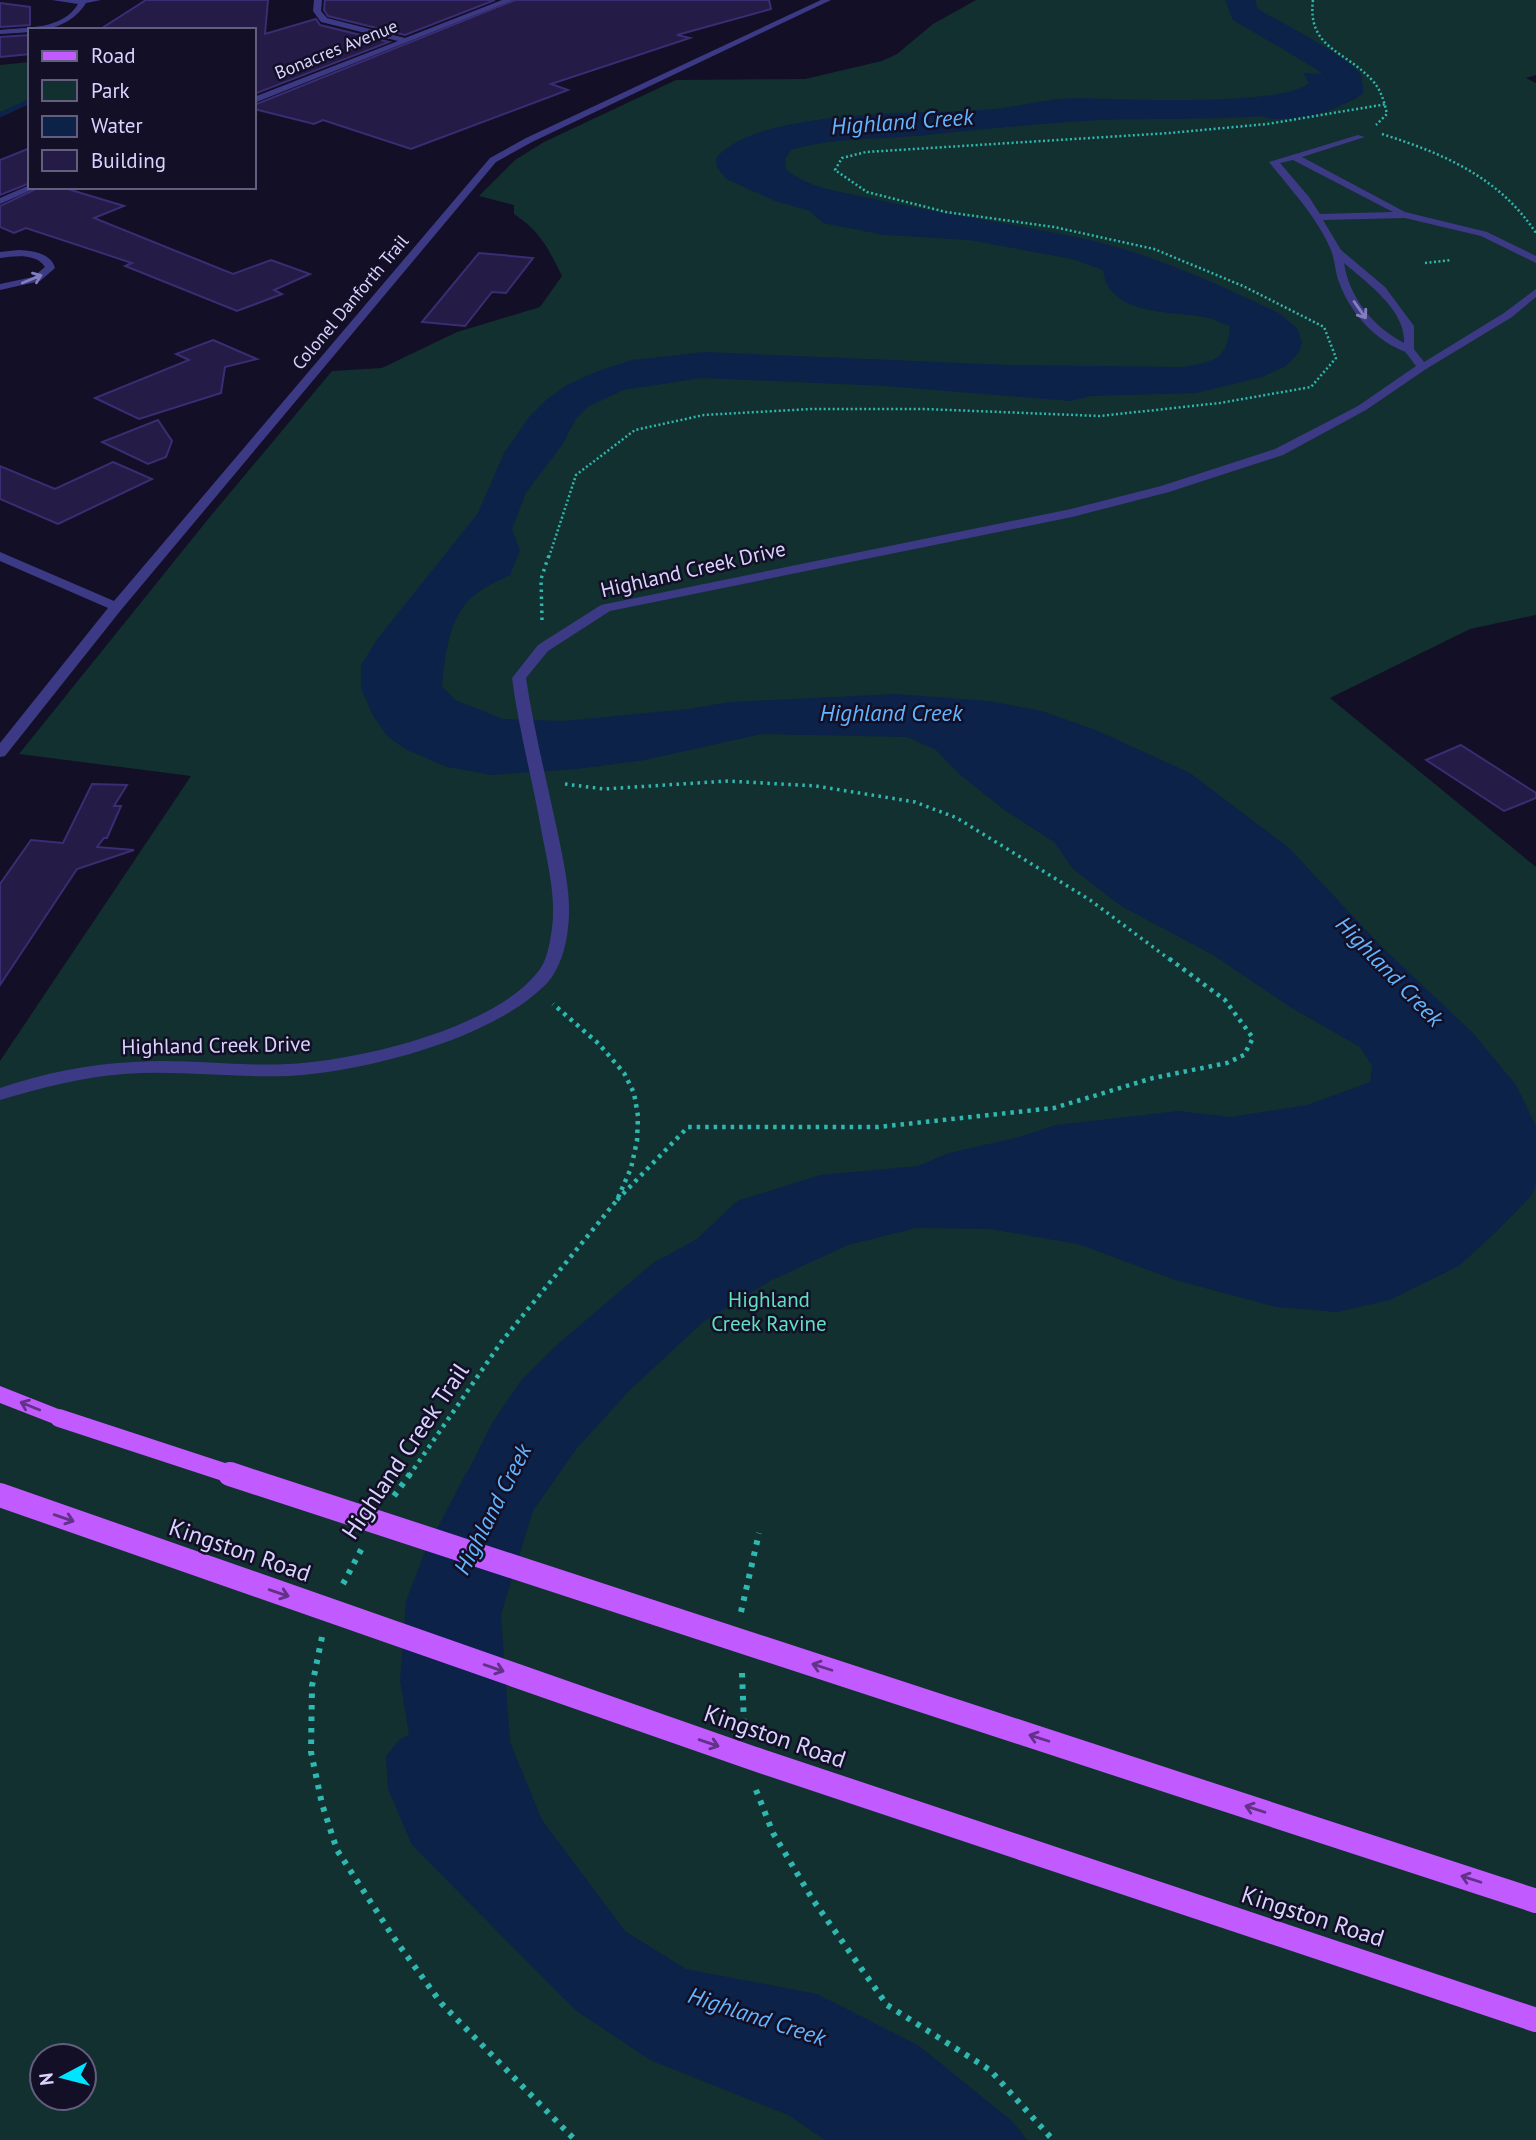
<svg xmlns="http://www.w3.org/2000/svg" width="1536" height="2140" font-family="'PT Sans',sans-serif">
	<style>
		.green { fill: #12302f; fill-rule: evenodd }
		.water { fill: #0c2248 }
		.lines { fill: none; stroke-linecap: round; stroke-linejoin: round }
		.stream { stroke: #0c2248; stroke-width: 5 }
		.river { fill: #0c2248; fill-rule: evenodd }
		.building { fill: #241b47; stroke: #3b2d73; stroke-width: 2 }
		.path-far3 { stroke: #2fb8b0; stroke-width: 2.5; stroke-dasharray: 2 2.5; stroke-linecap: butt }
		.path-far2 { stroke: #2fb8b0; stroke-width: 3.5; stroke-dasharray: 2.5 4.5; stroke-linecap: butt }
		.path-far1 { stroke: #2fb8b0; stroke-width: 4.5; stroke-dasharray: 3.5 5; stroke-linecap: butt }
		.path { stroke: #2fb8b0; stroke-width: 6; stroke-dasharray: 4.5 7; stroke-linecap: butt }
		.service { fill: #3d3a85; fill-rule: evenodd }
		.minor { fill: #3d3a85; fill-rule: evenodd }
		.primary { fill: #c25bff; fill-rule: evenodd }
		.primary-bridge-far1 { stroke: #c25bff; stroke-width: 18 }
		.primary-bridge { stroke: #c25bff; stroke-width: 24 }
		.oneway { stroke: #837fbc }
		.oneway2 { stroke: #623188 }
		.labels { text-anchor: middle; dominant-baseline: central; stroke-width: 5; stroke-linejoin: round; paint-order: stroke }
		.far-street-label { font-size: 18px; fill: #d9d4ff; stroke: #130f26 }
		.street-label { font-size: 21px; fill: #d9d4ff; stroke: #130f26 }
		.park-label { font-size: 21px; fill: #5fe0c0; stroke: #130f26 }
		.water-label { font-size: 23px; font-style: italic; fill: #62b6ff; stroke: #130f26 }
		.near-street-label { font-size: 24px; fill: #d9d4ff; stroke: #130f26 }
	</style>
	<rect width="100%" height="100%" fill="#130f26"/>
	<!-- green -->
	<g class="green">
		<path d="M976 0H1536V75L1526 78 1536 83V615L1470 629 1330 698 1536 867V2140H0V1061L191 776 19 754 209 518 332 371 382 368 457 332 540 307 562 276C548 248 541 232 514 214V205L479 196 515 160 544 142 676 80 805 79 882 61 897 54 933 24ZM42 2056H84V2098H42Z"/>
		<polygon points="30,62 30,102 0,117 0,65"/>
	</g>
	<!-- water -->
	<path class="water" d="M1303 73 1357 76 1363 85V93C1333 125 1152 117 1102 120 1040 123 979 130 917 136 875 139 832 138 791 150L785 159 786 169C808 188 838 191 865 197 938 214 1012 223 1085 239 1150 253 1218 284 1279 313L1297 328 1302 342 1299 352 1286 366 1262 377 1196 393 1091 396 1071 401 885 386 702 378 623 390 588 407 576 419 562 445 526 493 512 529 520 550 510 575C499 581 486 586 476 594 449 613 445 656 442 686L455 700 503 719 563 721 689 709 729 702 896 694 988 701 1042 711 1098 731 1190 773 1288 847 1380 945 1472 1032 1516 1085 1536 1126V1183L1532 1195 1496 1232 1459 1266 1390 1300 1337 1312 1276 1307 1175 1280 1078 1244 990 1229 916 1228 848 1245 770 1281 703 1322 629 1391 577 1448 533 1511 501 1614 510 1742 542 1820 625 1931 686 1969 817 1994 918 2045 1012 2121 1027 2140H825L788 2115 650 2060 575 2010 412 1845 388 1789 386 1756 400 1739 435 1723 457 1677 464 1595 448 1566 440 1528 492 1423 522 1379 558 1344 653 1263 697 1239 737 1201 820 1175 918 1166 949 1153 1015 1138 1056 1125 1178 1111 1230 1117 1307 1105 1370 1082 1372 1066 1360 1047 1290 1007 1213 955 1121 906 1073 869 1054 842 1006 811 959 774 936 750 907 737 762 734 645 760 577 769 492 775 447 767 405 749 387 736 374 717 361 689V665L378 638 478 513 504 453 529 417 546 400 567 385 598 371 632 360 705 352 1010 365 1183 367C1214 361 1227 361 1230 326 1223 324 1216 320 1209 318 1174 310 1109 318 1103 270L1072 259 969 240 884 235 823 223 810 211 775 201 726 179 717 167 716 158C759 107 929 115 994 109 1023 106 1049 98 1078 98 1120 99 1282 107 1309 83Z"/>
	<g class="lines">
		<!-- stream -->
		<polyline class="stream" points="0,115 30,101"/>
		<!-- river -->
		<g class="river">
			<path d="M1225 0H1255L1258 9C1276 20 1356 60 1362 77 1362 78 1362 87 1362 88 1345 113 1290 124 1262 117L1257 110 1262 103 1308 95 1330 84V80L1316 69 1233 20Z"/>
			<polygon points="495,1464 524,1473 536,1497 508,1554 490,1601 488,1681 501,1746 519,1784 505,1814 473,1826 441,1814 412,1752 400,1681 406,1601 424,1554 466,1473"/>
		</g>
	</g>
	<!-- building -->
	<g class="building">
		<polygon points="146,0 268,0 265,34 316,19 320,25 389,42 254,94 254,30 99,30"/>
		<polygon points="325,0 495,0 405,35 328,16 324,10"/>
		<polygon points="515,0 769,0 771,9 677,35 690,38 551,84 568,90 411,149 323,120 314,124 254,109 254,105"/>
		<polygon points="0,3 30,7 30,25 0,27"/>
		<polygon points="30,35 30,54 0,57 0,37"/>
		<polygon points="30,148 30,183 0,195 0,160"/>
		<polygon points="40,187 61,187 124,206 94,218 233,274 271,260 310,274 274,290 282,294 237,311 125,266 132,263 26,228 14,233 0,227 0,206"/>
		<polygon points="479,253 533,258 506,293 492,292 465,326 422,322"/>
		<polygon points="213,340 257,359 225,367 221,393 139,419 95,398 189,360 176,354"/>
		<polygon points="158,420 172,441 166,457 148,464 102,442"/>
		<polygon points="113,462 152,479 58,524 0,499 0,466 55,489"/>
		<polygon points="1461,745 1536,793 1536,798 1504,811 1426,760"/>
		<polygon points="92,784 127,785 114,806 121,806 107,838 104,838 97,847 134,850 77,869 0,985 0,884 31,840 63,843"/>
	</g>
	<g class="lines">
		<!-- path-far3 -->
		<g class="path-far3">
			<path d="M1313 0C1307 48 1344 50 1371 79 1381 89 1384 101 1387 114L1376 125"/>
			<path d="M1382 134C1444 154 1499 177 1536 233"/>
			<polyline points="1425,263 1451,260"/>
			<polyline points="549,557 576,475 635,430 704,415 811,409 925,409 1100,416 1220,403 1311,387 1336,358 1324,327 1243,286 1154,249 1054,227 946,212 867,192 835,170 842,158 866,152 1170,133 1267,124 1387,104"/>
		</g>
		<!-- path-far2 -->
		<g class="path-far2">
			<polyline points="542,620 541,579 549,555"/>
			<polyline points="565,784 604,789 728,781 816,786 915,802 957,818 1090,900 1169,959"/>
		</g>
		<!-- path-far1 -->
		<g class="path-far1">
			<polyline points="617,1200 688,1127 878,1127 1054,1108 1153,1078 1227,1063 1244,1055 1253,1038 1225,1000 1167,957"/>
			<polyline points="409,1476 502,1341 617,1200 631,1168 637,1141 638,1116 634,1093 624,1073 599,1044 553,1004"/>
		</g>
		<!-- path -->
		<g class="path">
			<polyline points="394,1496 410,1474"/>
			<polyline points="343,1584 362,1548"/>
			<polyline points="741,1612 759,1533"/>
			<polyline points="322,1637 312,1686 311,1752 322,1804 337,1850 394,1938 441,2003 575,2140"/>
			<polyline points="742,1673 744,1724"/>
			<polyline points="756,1790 773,1833 813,1900 887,2005 990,2070 1053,2140"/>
		</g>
		<!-- service -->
		<g class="service">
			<path d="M1358 135 1365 137 1302 157 1405 212 1487 232 1536 256V263L1481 236 1405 218 1323 220 1341 250 1385 287 1414 326V350L1409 353C1377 343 1350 313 1339 282 1335 272 1335 260 1331 250 1317 217 1292 191 1269 162ZM1293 160 1393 212 1320 214 1309 197 1280 163ZM1344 263C1367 283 1406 310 1404 343 1373 327 1349 297 1344 263Z"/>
			<polygon points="1536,289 1536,297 1512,317 1426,369 1416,367 1504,313"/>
		</g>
		<!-- minor -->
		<g class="minor">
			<path d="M52 0H101L86 3C68 33 30 32 0 34V30C26 27 63 30 78 4Z"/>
			<polygon points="314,0 322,0 321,11 327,18 405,38 502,0 513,0 254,103 254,97 398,41 321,22 313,11"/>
			<polygon points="821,0 831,0 532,142 496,162 121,610 5,756 0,757 0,743 108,608 0,561 0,552 114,601 490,158 526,138"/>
			<polygon points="30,185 30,187 38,187 0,204 0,198"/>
			<path d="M19 250C33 251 51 253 55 268L40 281 0 290V284L33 277 45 267C36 253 15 256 0 258V252Z"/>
			<path d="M1405 348H1413L1428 367 1426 369 1366 410 1283 455 1169 492 1072 517 610 611 548 651 526 678C534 731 547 782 558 834 564 865 572 897 568 928 566 947 560 968 548 982 495 1039 363 1072 288 1076 233 1078 179 1070 124 1074 80 1077 42 1088 0 1100V1088C44 1073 88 1064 135 1062 186 1058 237 1067 288 1064 357 1061 492 1029 537 973 547 962 550 943 552 928 556 897 548 865 542 834 533 782 519 731 512 678L538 645 601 605 1071 509 1161 486 1275 449 1358 406 1416 366 1404 350Z"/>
		</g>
		<!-- primary -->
		<polygon class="primary" points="0,1386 66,1412 69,1418 66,1424 59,1426 0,1403"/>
		<!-- primary-bridge-far1 -->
		<polyline class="primary-bridge-far1" points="59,1418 236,1476"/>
		<!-- primary-bridge -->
		<g class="primary-bridge">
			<polyline points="230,1474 1536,1901"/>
			<polyline points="0,1495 752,1758 1536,2020"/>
		</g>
	</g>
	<!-- one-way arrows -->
	<defs><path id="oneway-shaft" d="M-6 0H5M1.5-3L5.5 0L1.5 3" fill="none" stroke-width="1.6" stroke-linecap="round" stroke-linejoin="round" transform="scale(1.75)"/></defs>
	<g class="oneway">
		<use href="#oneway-shaft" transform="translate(32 279) rotate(-22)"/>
		<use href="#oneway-shaft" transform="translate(1360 310) rotate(55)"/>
	</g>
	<g class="oneway2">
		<use href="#oneway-shaft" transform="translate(30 1406) rotate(-158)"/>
		<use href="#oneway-shaft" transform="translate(64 1518) rotate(19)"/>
		<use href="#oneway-shaft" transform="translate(279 1593) rotate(19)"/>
		<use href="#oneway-shaft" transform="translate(822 1667) rotate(-162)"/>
		<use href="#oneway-shaft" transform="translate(494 1668) rotate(19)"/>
		<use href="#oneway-shaft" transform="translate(1039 1738) rotate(-162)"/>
		<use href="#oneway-shaft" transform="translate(709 1743) rotate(19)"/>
		<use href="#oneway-shaft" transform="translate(1255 1809) rotate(-162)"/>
		<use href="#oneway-shaft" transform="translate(1471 1879) rotate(-162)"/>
	</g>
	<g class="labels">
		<!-- far-street labels -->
		<g class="far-street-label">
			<text transform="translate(336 49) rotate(-22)">Bonacres Avenue</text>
			<text transform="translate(350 302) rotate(-50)">Colonel Danforth Trail</text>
		</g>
		<!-- street labels -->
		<g class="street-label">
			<text transform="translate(693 569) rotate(-13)">Highland Creek Drive</text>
			<text transform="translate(216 1045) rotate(-1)">Highland Creek Drive</text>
		</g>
		<!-- park labels -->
		<g class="park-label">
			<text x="769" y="1299">Highland<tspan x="769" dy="24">Creek Ravine</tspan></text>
		</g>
		<!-- water labels -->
		<g class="water-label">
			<text transform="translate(902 121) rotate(-4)">Highland Creek</text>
			<text x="891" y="712">Highland Creek</text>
			<text transform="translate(1390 971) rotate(46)">Highland Creek</text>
			<text transform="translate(492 1509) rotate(-63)">Highland Creek</text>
			<text transform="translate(757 2016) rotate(18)">Highland Creek</text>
		</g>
		<!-- near-street labels -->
		<g class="near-street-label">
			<text transform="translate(405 1451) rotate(-56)">Highland Creek Trail</text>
			<text transform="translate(240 1550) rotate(19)">Kingston Road</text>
			<text transform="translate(775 1736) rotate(19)">Kingston Road</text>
			<text transform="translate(1313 1916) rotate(18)">Kingston Road</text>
		</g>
	</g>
	<!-- legend -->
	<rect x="28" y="28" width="228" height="161" fill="#130f26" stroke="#625e7d" stroke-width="2"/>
	<rect x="42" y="51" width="35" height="10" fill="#c25bff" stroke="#625e7d" stroke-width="2"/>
	<text x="91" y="63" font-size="21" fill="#d9d4ff">Road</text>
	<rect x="42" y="80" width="35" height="21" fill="#12302f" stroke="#625e7d" stroke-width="2"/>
	<text x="91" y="98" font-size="21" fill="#d9d4ff">Park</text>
	<rect x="42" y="116" width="35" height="21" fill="#0c2248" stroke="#625e7d" stroke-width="2"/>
	<text x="91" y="133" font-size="21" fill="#d9d4ff">Water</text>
	<rect x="42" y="150" width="35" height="21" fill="#241b47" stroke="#625e7d" stroke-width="2"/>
	<text x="91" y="168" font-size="21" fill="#d9d4ff">Building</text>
	<!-- north arrow -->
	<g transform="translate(63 2077) rotate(263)"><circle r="33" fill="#130f26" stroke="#625e7d" stroke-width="2"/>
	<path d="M0-5L12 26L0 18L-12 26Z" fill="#00e5ff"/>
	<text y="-10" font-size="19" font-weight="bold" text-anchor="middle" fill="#d9d4ff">N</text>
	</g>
</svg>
